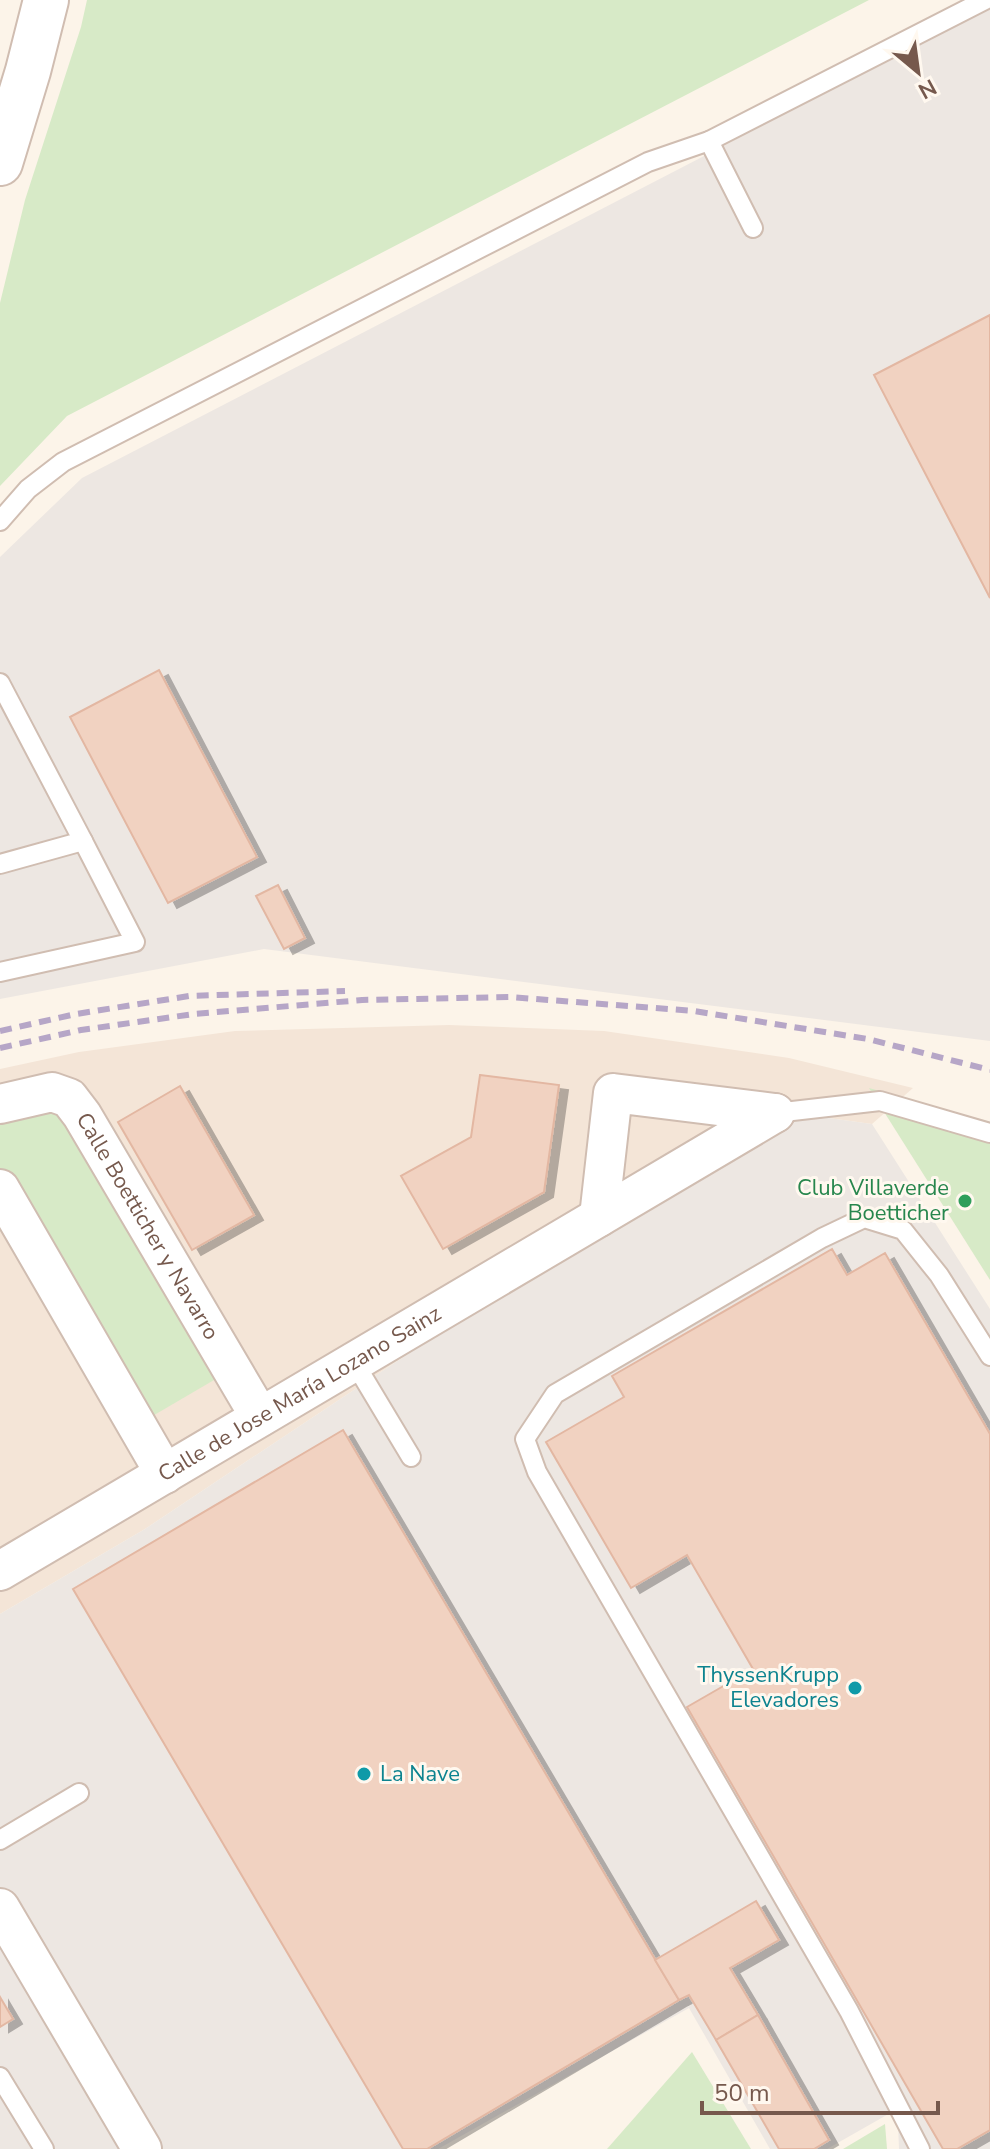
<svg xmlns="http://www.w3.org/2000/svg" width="990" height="2149" font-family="'Nunito Sans',sans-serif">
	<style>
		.residential { fill: #f4e5d7 }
		.industrial { fill: #ede7e2 }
		.green { fill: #d7eac7 }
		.building { fill: #f1d2c1; stroke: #e3b7a2; stroke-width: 2; filter: url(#shadow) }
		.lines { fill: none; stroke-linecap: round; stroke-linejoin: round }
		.service-casing { stroke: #d0bdb1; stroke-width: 22 }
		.minor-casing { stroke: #d0bdb1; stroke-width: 42 }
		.tertiary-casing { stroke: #d0bdb1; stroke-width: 48 }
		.service { stroke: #fff; stroke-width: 18 }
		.minor { stroke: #fff; stroke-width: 38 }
		.tertiary { stroke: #fff; stroke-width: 44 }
		.rail { stroke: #b6a6c7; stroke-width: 6; stroke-dasharray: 12 8; stroke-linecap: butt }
		.leisure-dot { fill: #2e9e5b; stroke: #fff8ef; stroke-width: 3 }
		.culture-dot { fill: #0f9aa8; stroke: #fff8ef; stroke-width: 3 }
		.labels { text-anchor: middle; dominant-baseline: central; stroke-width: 6; stroke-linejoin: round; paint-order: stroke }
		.leisure-label { font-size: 22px; fill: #27864d; stroke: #fff8ef; text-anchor: end }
		.street-label { font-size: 22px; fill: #76594d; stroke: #fff8ef }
		.culture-label { font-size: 22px; fill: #0d838f; stroke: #fff8ef; text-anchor: end }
	</style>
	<defs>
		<filter id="shadow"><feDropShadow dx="9" dy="5" stdDeviation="0" flood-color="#0004"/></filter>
	</defs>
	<rect width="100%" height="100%" fill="#fcf4e9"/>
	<!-- residential -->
	<polygon class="residential" points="449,1025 604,1031 789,1058 913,1088 872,1124 800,1114 549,1260 145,1529 0,1614 0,1069 79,1052 235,1031"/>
	<!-- industrial -->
	<g class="industrial">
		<polygon points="967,0 990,0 990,1041 264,949 0,999 0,557 82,478 733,141"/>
		<polygon points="800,1114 872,1124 990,1309 990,2149 899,2149 898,2123 892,2112 827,2149 770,2149 689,2008 438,2149 0,2149 0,1614 145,1529 549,1260"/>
	</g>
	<!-- green -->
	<g class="green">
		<polygon points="87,0 869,0 67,416 0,486 0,303 25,200 81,27"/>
		<polygon points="869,1088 990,1122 990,1280"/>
		<polygon points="58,1102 226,1373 144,1421 0,1174 0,1112"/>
		<polygon points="692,2052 751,2149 607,2149"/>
		<polygon points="885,2124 887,2149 843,2149"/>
	</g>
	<!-- building -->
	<g class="building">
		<polygon points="990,315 990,598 874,375"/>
		<polygon points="159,670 257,857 168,903 70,717"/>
		<polygon points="278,885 305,938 284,949 256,896"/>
		<polygon points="480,1075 559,1085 544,1192 443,1249 401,1176 471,1137"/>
		<polygon points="180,1086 254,1215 192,1250 118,1122"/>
		<polygon points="832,1249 847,1275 885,1253 990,1434 990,2130 957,2149 943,2149 687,1707 753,1669 687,1555 631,1588 546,1442 624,1397 612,1376"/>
		<polygon points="343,1430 679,2000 427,2149 403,2149 73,1589"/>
		<polygon points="756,1901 779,1940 730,1968 758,2015 716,2040 689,1995 679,2000 655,1960"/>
		<polygon points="0,1997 13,2019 0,2027"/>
		<polygon points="758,2015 829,2140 814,2149 779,2149 716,2040"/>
	</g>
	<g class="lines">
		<defs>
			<g id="service">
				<polyline points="709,141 753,228"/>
				<polyline points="0,521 28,489 63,462 648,162 709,141 985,0"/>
				<polyline points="0,683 83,841 0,864"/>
				<polyline points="0,972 135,942 83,841"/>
				<polyline points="775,1113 880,1101 990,1133"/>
				<polyline points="354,1362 411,1457"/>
				<polyline points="0,1840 79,1793"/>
				<polyline points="0,2077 44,2149"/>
				<polyline points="920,2149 849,2011 537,1472 525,1439 555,1394 822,1238 864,1218 903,1230 939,1275 990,1356"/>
			</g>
			<g id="minor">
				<path id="s1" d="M0 1104 52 1092 69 1098 82 1115 260 1417"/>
				<polyline points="0,1189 165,1474"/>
				<polyline points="599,1217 613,1093 775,1113"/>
				<path id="s2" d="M0 1571 775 1113"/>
				<polyline points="0,1908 142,2149"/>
			</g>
			<polyline id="tertiary" points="0,163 28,71 46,0"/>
		</defs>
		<!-- service casing -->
		<use href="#service" class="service-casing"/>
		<!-- minor casing -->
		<use href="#minor" class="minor-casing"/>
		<!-- tertiary casing -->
		<use href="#tertiary" class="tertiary-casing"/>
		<!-- service -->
		<use href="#service" class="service"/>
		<!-- minor -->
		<use href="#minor" class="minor"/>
		<!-- tertiary -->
		<use href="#tertiary" class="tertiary"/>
		<!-- rail -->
		<g class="rail">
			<polyline points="0,1031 76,1014 189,996 345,991"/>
			<polyline points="0,1048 81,1030 194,1014 362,1000 510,997 694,1011 868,1039 990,1070"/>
		</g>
	</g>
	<!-- markers -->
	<circle class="leisure-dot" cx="965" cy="1201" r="8"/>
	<g class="culture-dot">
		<circle cx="855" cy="1688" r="8"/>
		<circle cx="364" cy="1774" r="8"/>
	</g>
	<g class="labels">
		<!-- leisure labels -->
		<g class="leisure-label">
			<text x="949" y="1188">Club Villaverde<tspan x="949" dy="25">Boetticher</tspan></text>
		</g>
		<!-- street labels -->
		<g class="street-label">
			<text stroke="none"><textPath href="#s1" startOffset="222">Calle Boetticher y Navarro</textPath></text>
			<text stroke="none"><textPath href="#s2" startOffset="348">Calle de Jose María Lozano Sainz</textPath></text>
		</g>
		<!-- culture labels -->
		<g class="culture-label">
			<text x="839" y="1675">ThyssenKrupp<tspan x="839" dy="25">Elevadores</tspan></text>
			<text x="380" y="1774" text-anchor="start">La Nave</text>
		</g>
	</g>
	<!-- north arrow -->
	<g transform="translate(918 72) rotate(151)" stroke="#fff8ef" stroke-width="6" paint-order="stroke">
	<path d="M0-6L14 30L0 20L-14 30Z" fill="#76594d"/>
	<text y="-12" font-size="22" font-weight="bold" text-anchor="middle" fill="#76594d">N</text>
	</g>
	<!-- scale -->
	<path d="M702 2101v12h236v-12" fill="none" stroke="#76594d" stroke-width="4"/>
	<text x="714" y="2101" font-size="24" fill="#76594d" stroke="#fff8ef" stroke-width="6" paint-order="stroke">50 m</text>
</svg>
